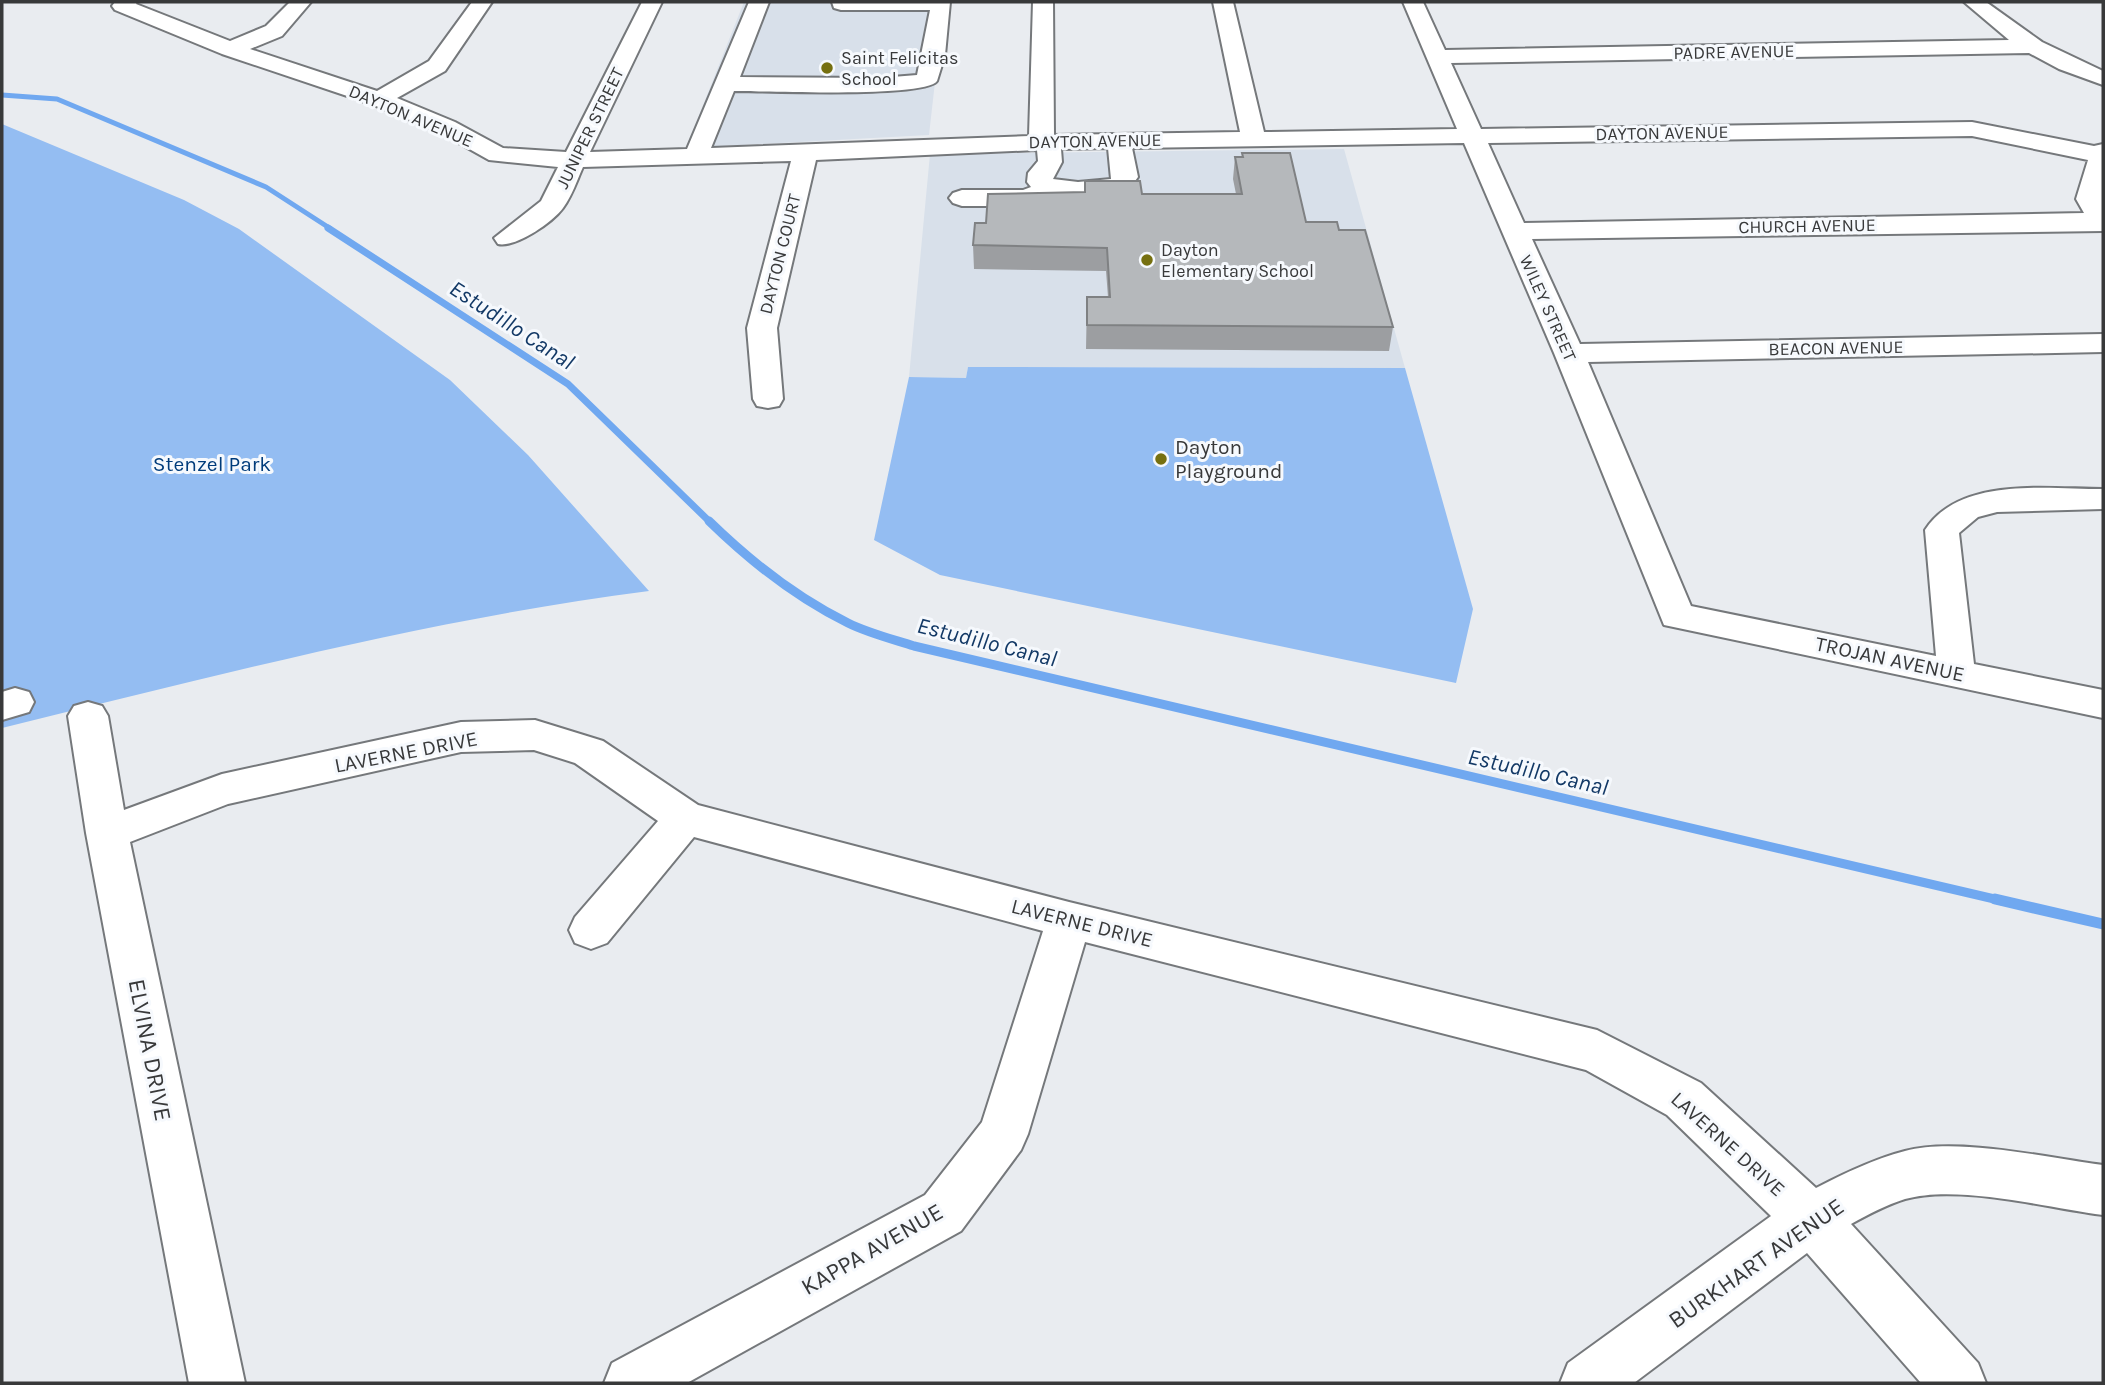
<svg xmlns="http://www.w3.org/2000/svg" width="2105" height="1385" font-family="Karla,sans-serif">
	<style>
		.built { fill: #d8e0ea }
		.green { fill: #94bdf2 }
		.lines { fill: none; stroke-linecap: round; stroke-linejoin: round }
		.stream-far3 { stroke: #70a8f0; stroke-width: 5 }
		.stream-far2 { stroke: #70a8f0; stroke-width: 7 }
		.stream-far1 { stroke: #70a8f0; stroke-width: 9 }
		.stream { stroke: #70a8f0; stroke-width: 11 }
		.minor-casing { stroke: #75787b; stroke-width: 4 }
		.minor { fill: #fff; fill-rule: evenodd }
		.wall { fill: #9c9ea1 }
		.building { fill: #b5b8bb; stroke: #7f8183; stroke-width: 2 }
		.poi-dot { fill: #767010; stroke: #f6f9fd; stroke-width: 2.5 }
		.labels { text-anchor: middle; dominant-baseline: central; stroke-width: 6; stroke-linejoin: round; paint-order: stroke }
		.far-street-label { font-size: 18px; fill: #38393a; stroke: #f6f9fd }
		.far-poi-label { font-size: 18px; fill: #38393a; stroke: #f6f9fd; text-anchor: start }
		.poi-label { font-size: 21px; fill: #38393a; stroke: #f6f9fd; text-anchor: start }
		.park-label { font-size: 21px; fill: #003c7b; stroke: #f6f9fd }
		.street-label { font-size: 21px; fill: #38393a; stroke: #f6f9fd }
		.water-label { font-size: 23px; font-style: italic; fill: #133966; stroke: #f6f9fd }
		.near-street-label { font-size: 24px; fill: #38393a; stroke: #f6f9fd }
	</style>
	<rect width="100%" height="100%" fill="#e9ecf0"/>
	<!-- built -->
	<g class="built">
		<polygon points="744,2 944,2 929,135 686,148"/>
		<polygon points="1344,149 1405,368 968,367 966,378 909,377 930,154"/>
	</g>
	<!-- green -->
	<g class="green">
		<path d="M2 124 184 200 239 229 450 380 528 455 649 591C430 619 216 676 2 728Z"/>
		<polygon points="968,367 1405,368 1473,609 1456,683 940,575 874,540 909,377 966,378"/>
	</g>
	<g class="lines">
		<!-- stream-far3 -->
		<polyline class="stream-far3" points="2,95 57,99 266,187 331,229"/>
		<!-- stream-far2 -->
		<polyline class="stream-far2" points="328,228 568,384 711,523"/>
		<!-- stream-far1 -->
		<path class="stream-far1" d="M709 521C750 561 797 598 848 623 868 633 892 639 914 646L2003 901"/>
		<!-- stream -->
		<polyline class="stream" points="1995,899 2103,924"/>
		<defs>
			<g id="minor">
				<path d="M115 2H137L136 4 230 41 266 26 290 2H311L282 36 250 49 377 91 429 61 472 2H492L445 71 397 98 455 122 503 148 566 152 642 2H662L590 152 687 149 749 2H769L740 77 880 78 917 75 930 10H841L834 8 832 2H950L945 55 937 81C926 98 763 91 734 91L711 148 1029 136 1033 2H1053L1054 135 1240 132 1213 2H1233L1264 132 1457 129 1403 2H1423L1445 50 2009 40 1964 2H1986L2042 42 2103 71V85L2059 69 2029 53 1451 63 1481 129 1972 122 2094 146 2103 144V231L1532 239 1580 344 2103 334V352L1588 362 1691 606 1936 656 1925 530C1960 476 2047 489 2103 489V509L1997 512 1978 517 1959 533 1974 664 2103 690V718L1664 625 1554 353 1464 143 1132 148 1138 177 1129 189 1091 197 1050 195 1027 206H962L953 203 949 198 953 193 962 190H1023L1031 187 1027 182 1028 173 1038 161 1037 150 816 160 777 328 783 399 779 406 768 408 757 406 753 399 747 328 791 161 583 167C577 180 572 196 563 208 552 223 515 248 498 244L494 238 541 201 558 167 489 160 439 132 371 104 222 54 115 10 112 6ZM1972 136 2088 160 2076 199 2084 213 1524 223 1488 143ZM1108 148 1111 179 1078 182 1053 179 1062 162 1061 149Z"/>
				<polygon points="15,688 29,692 34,702 29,712 2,720 2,692"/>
				<path d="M88 702 102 706 108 716 124 810 222 774 461 722 535 720 603 741 698 805 1069 902 1597 1030 1701 1083 1816 1188C1845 1173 1874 1159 1905 1151 1957 1137 2049 1158 2103 1165V1215C2048 1208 1958 1184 1905 1199 1886 1205 1869 1214 1851 1224L1978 1363 1986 1383H1921L1807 1253 1634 1383H1560L1568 1363 1771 1216 1667 1115 1586 1070 1085 942 1028 1134 1021 1150 961 1231 687 1383H604L612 1363 925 1195 982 1122 1043 931 694 837 607 943 591 949 575 943 569 930 575 917 658 821 575 763 534 750 461 752 228 804 130 842 245 1383H189L86 833 68 716 74 706Z"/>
			</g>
		</defs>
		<!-- minor casing -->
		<use href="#minor" class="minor-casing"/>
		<!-- minor -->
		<use href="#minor" class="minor"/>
	</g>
	<!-- wall -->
	<polygon class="wall" points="1242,153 1306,222 1339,230 1393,327 1389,351 1086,349 1087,297 1108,297 1106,271 974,269 973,245 986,223 1085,192 1085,181 1142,194 1236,194 1233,179 1235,157 1242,157"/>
	<!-- building -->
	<polygon class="building" points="1242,153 1290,153 1306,222 1337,222 1339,230 1365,230 1393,327 1087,325 1087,297 1110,297 1107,248 973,245 975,223 986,223 988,194 1085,192 1085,181 1140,181 1142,194 1242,194 1235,157 1243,157"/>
	<!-- markers -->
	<g class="poi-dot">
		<circle cx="827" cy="68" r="7"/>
		<circle cx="1147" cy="260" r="7"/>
		<circle cx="1161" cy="459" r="7"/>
	</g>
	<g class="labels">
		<!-- far-street labels -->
		<g class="far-street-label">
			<text transform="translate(1734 52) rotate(-1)">PADRE AVENUE</text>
			<text transform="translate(411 116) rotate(23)">DAYTON AVENUE</text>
			<text transform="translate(590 128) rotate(-64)">JUNIPER STREET</text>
			<text transform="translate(1662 133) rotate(-1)">DAYTON AVENUE</text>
			<text transform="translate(1095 141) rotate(-1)">DAYTON AVENUE</text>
			<text transform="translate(1807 226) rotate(-1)">CHURCH AVENUE</text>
			<text transform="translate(780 254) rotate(-76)">DAYTON COURT</text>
			<text transform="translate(1548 308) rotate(66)">WILEY STREET</text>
			<text transform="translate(1836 348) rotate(-1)">BEACON AVENUE</text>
		</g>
		<!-- far-poi labels -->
		<g class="far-poi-label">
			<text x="841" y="58">Saint Felicitas<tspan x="841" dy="21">School</tspan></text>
			<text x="1161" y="250">Dayton<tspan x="1161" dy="21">Elementary School</tspan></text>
		</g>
		<!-- poi labels -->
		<g class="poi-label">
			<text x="1175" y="447">Dayton<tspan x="1175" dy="24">Playground</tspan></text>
		</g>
		<!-- park labels -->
		<g class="park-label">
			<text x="212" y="464">Stenzel Park</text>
		</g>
		<!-- street labels -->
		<g class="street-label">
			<text transform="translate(1890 659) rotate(12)">TROJAN AVENUE</text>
			<text transform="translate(406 752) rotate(-11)">LAVERNE DRIVE</text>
			<text transform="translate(1082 923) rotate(14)">LAVERNE DRIVE</text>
			<text transform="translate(1728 1144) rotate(42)">LAVERNE DRIVE</text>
		</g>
		<!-- water labels -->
		<g class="water-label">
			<text transform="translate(512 325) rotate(33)">Estudillo Canal</text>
			<text transform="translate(987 642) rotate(14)">Estudillo Canal</text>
			<text transform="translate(1538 772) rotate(13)">Estudillo Canal</text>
		</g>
		<!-- near-street labels -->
		<g class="near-street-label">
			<text transform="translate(150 1050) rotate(79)">ELVINA DRIVE</text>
			<text transform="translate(872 1249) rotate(-30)">KAPPA AVENUE</text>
			<text transform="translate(1756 1263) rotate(-35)">BURKHART AVENUE</text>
		</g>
	</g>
	<!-- border -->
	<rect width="2105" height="1385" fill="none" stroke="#38393a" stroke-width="7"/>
</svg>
